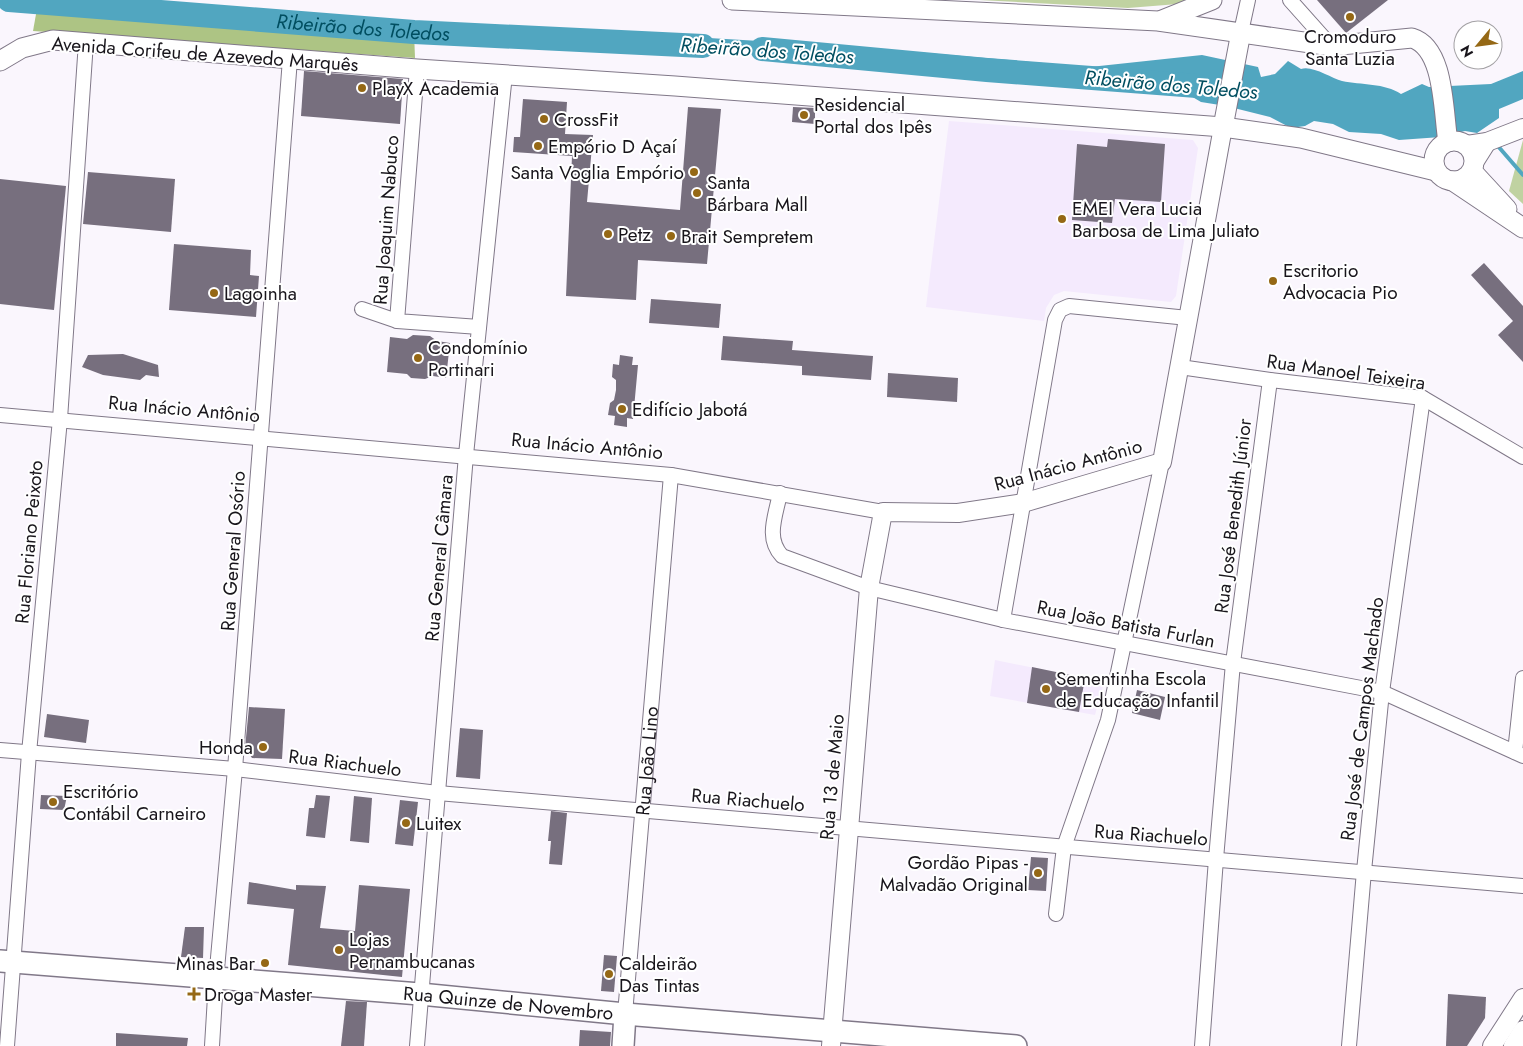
<svg xmlns="http://www.w3.org/2000/svg" width="1523" height="1046" font-family="Jost,sans-serif">
	<style>
		.built { fill: #f4eafd }
		.green { fill: #c0d2a1 }
		.forest { fill: #adc484 }
		.water { fill: #51a6c0 }
		.lines { fill: none; stroke-linecap: round; stroke-linejoin: round }
		.stream { stroke: #51a6c0; stroke-width: 4 }
		.river { stroke: #51a6c0; stroke-width: 24 }
		.building { fill: #776f7e }
		.minor-casing { stroke: #807888; stroke-width: 16 }
		.tertiary-casing { stroke: #807888; stroke-width: 20 }
		.secondary-casing { stroke: #807888; stroke-width: 21 }
		.primary-casing { stroke: #807888; stroke-width: 24 }
		.minor { stroke: #fff; stroke-width: 14 }
		.tertiary { stroke: #fff; stroke-width: 18 }
		.secondary { stroke: #fff; stroke-width: 19 }
		.primary { stroke: #fff; stroke-width: 21 }
		.poi-dot { fill: #956815; stroke: #fff; stroke-width: 2 }
		.labels { text-anchor: middle; dominant-baseline: central; stroke-width: 4; stroke-linejoin: round; paint-order: stroke }
		.poi-label { font-size: 19px; fill: #18151b; stroke: #fff; text-anchor: start }
		.street-label { font-size: 19px; fill: #18151b; stroke: #fff }
		.water-label { font-size: 20px; font-style: italic; fill: #004e60; stroke: #fff }
	</style>
	<rect width="100%" height="100%" fill="#faf6fd"/>
	<!-- built -->
	<g class="built">
		<polygon points="949,121 1193,140 1198,148 1176,296 1171,302 1064,291 1054,295 1046,308 1044,321 926,307"/>
		<polygon points="995,660 1104,682 1095,715 990,696"/>
	</g>
	<!-- green -->
	<g class="green">
		<polygon points="979,0 1188,0 1178,4 1128,8"/>
		<polygon points="1523,140 1523,204 1509,191"/>
	</g>
	<!-- forest -->
	<polygon class="forest" points="38,3 414,32 415,58 33,31"/>
	<!-- water -->
	<path class="water" d="M442 29 566 32 573 30 844 46 1090 67 1202 55 1258 67 1261 77 1275 74 1288 61 1301 69C1312 65 1331 78 1342 81 1361 85 1385 83 1401 94L1422 84 1429 87 1491 84 1523 71V99L1499 109V118L1477 133 1465 131 1441 137 1399 140 1381 134 1349 132 1333 124 1314 121 1305 126 1291 128 1270 117 1226 106 1201 102 1167 82 987 70 792 51 441 33 437 30Z"/>
	<g class="lines">
		<!-- stream -->
		<polyline class="stream" points="1497,145 1523,175"/>
		<!-- river -->
		<g class="river">
			<path id="s1" d="M9 0 414 32 703 46"/>
			<polyline points="762,49 987,70 1197,86"/>
		</g>
	</g>
	<!-- building -->
	<g class="building">
		<polygon points="1317,0 1388,0 1346,33"/>
		<polygon points="304,71 403,79 400,124 301,116"/>
		<polygon points="523,99 567,102 565,134 593,135 587,202 680,210 688,107 721,109 707,264 638,260 636,300 566,296 572,156 513,152 514,137 520,137"/>
		<polygon points="793,107 815,108 815,124 792,122"/>
		<polygon points="1108,139 1165,144 1161,202 1115,199 1112,223 1072,220 1077,144 1107,147"/>
		<polygon points="88,172 175,179 171,232 83,224"/>
		<polygon points="0,179 66,186 54,310 0,304"/>
		<polygon points="174,244 251,250 250,275 259,276 256,317 169,310"/>
		<polygon points="1484,263 1523,306 1523,362 1498,335 1513,321 1471,275"/>
		<polygon points="651,299 721,304 719,328 649,323"/>
		<polygon points="413,335 430,336 437,341 450,343 446,378 433,376 425,379 411,378 407,374 387,372 390,337 407,339"/>
		<polygon points="723,336 793,341 792,350 873,356 871,380 802,375 802,366 721,360"/>
		<polygon points="123,354 158,365 159,377 146,375 140,380 103,375 82,367 88,355"/>
		<polygon points="620,355 633,357 632,365 638,365 633,419 627,418 627,427 614,425 615,416 608,415 610,403 614,400 616,390 616,380 612,377 613,364 619,365"/>
		<polygon points="888,373 958,378 957,402 887,397"/>
		<polygon points="1032,667 1085,678 1079,712 1027,703"/>
		<polygon points="1137,690 1165,697 1160,720 1132,713"/>
		<polygon points="249,707 285,709 282,759 252,758 245,748"/>
		<polygon points="47,714 89,720 86,743 44,737"/>
		<polygon points="460,728 483,730 480,779 456,777"/>
		<polygon points="41,795 67,796 64,810 40,809"/>
		<polygon points="316,795 330,796 325,838 306,836 309,808 314,808"/>
		<polygon points="354,796 372,798 369,843 350,841"/>
		<polygon points="400,800 418,802 413,846 395,844"/>
		<polygon points="551,811 567,813 562,865 549,864 551,841 548,841"/>
		<polygon points="1031,857 1048,858 1046,891 1028,890"/>
		<polygon points="249,882 296,890 296,885 326,886 320,928 355,931 359,885 410,889 402,977 288,965 294,909 247,904"/>
		<polygon points="185,927 204,927 203,958 181,957"/>
		<polygon points="604,955 617,956 614,992 601,991"/>
		<polygon points="1448,994 1486,997 1485,1018 1467,1046 1446,1046"/>
		<polygon points="346,1001 367,1002 364,1046 341,1046"/>
		<polygon points="580,1030 611,1032 610,1046 579,1046"/>
		<polygon points="116,1033 188,1038 187,1046 116,1046"/>
	</g>
	<g class="lines">
		<defs>
			<g id="minor">
				<polyline points="1290,0 1331,46"/>
				<polyline points="1241,32 1248,0"/>
				<polyline points="417,69 397,321 479,327"/>
				<polyline points="362,309 397,321"/>
				<polyline points="1180,367 1270,380 1423,398 1523,457"/>
				<polyline points="0,415 671,475 883,512"/>
				<path d="M780 493C776 515 765 538 782 556L869 588 1003 620 1382 692 1523 756"/>
				<polyline points="1003,620 1055,320 1060,310 1069,306 1188,318"/>
				<polyline points="0,750 235,769 438,793 1523,886"/>
				<polyline points="1515,752 1523,678"/>
				<polyline points="1056,914 1064,847 1108,720 1162,462"/>
				<path id="s2" d="M625 1014 671 475"/>
				<polyline points="7,1046 29,753 60,419 86,42"/>
				<polyline points="212,1046 216,980 235,769 290,59"/>
				<polyline points="417,1046 466,455 505,74"/>
				<polyline points="1202,1046 1216,859 1233,663 1270,380"/>
				<polyline points="1349,1046 1364,871 1382,692 1423,398"/>
			</g>
			<g id="tertiary">
				<polyline points="1467,145 1487,142 1523,128"/>
				<polyline points="1475,161 1487,142"/>
				<polyline points="831,1046 869,588 883,512 958,513 1023,503 1162,462 1223,127"/>
				<polyline points="1492,1046 1523,998"/>
				<polyline points="1513,1046 1523,1030"/>
			</g>
			<g id="secondary">
				<path d="M732 0 1158 21 1331 46 1412 38C1445 48 1443 112 1448 142"/>
				<polyline points="1162,20 1212,0"/>
				<polyline points="0,61 22,48 53,40 417,69 675,86 1223,127 1301,138 1436,171"/>
				<polyline points="1223,127 1241,32"/>
				<circle cx="1454" cy="161" r="20"/>
				<polyline points="1472,171 1507,209"/>
				<polyline points="1453,181 1523,228"/>
			</g>
			<g id="primary">
				<path id="s3" d="M0 961 420 994 625 1014 1016 1046"/>
				<polyline points="623,1046 625,1014"/>
			</g>
		</defs>
		<!-- minor casing -->
		<use href="#minor" class="minor-casing"/>
		<!-- tertiary casing -->
		<use href="#tertiary" class="tertiary-casing"/>
		<!-- secondary casing -->
		<use href="#secondary" class="secondary-casing"/>
		<!-- primary casing -->
		<use href="#primary" class="primary-casing"/>
		<!-- minor -->
		<use href="#minor" class="minor"/>
		<!-- tertiary -->
		<use href="#tertiary" class="tertiary"/>
		<!-- secondary -->
		<use href="#secondary" class="secondary"/>
		<!-- primary -->
		<use href="#primary" class="primary"/>
	</g>
	<!-- markers -->
	<g class="poi-dot">
		<circle cx="1350" cy="17" r="5"/>
		<circle cx="362" cy="88" r="5"/>
		<circle cx="804" cy="115" r="5"/>
		<circle cx="544" cy="119" r="5"/>
		<circle cx="538" cy="146" r="5"/>
		<circle cx="694" cy="172" r="5"/>
		<circle cx="697" cy="193" r="5"/>
		<circle cx="1062" cy="219" r="5"/>
		<circle cx="608" cy="234" r="5"/>
		<circle cx="671" cy="236" r="5"/>
		<circle cx="1273" cy="281" r="5"/>
		<circle cx="214" cy="293" r="5"/>
		<circle cx="418" cy="358" r="5"/>
		<circle cx="622" cy="409" r="5"/>
		<circle cx="1046" cy="689" r="5"/>
		<circle cx="263" cy="747" r="5"/>
		<circle cx="53" cy="802" r="5"/>
		<circle cx="406" cy="823" r="5"/>
		<circle cx="1038" cy="873" r="5"/>
		<circle cx="339" cy="950" r="5"/>
		<circle cx="265" cy="963" r="5"/>
		<circle cx="609" cy="974" r="5"/>
		<path d="M191.5 986.5h5v5h5v5h-5v5h-5v-5h-5v-5h5z"/>
	</g>
	<g class="labels">
		<!-- poi labels -->
		<g class="poi-label">
			<text x="1350" y="36" text-anchor="middle">Cromoduro<tspan x="1350" dy="22">Santa Luzia</tspan></text>
			<text x="372" y="88">PlayX Academia</text>
			<text x="814" y="104">Residencial<tspan x="814" dy="22">Portal dos Ipês</tspan></text>
			<text x="554" y="119">CrossFit</text>
			<text x="548" y="146">Empório D Açaí</text>
			<text x="684" y="172" text-anchor="end">Santa Voglia Empório</text>
			<text x="707" y="182">Santa<tspan x="707" dy="22">Bárbara Mall</tspan></text>
			<text x="1072" y="208">EMEI Vera Lucia<tspan x="1072" dy="22">Barbosa de Lima Juliato</tspan></text>
			<text x="618" y="234">Petz</text>
			<text x="681" y="236">Brait Sempretem</text>
			<text x="1283" y="270">Escritorio<tspan x="1283" dy="22">Advocacia Pio</tspan></text>
			<text x="224" y="293">Lagoinha</text>
			<text x="428" y="347">Condomínio<tspan x="428" dy="22">Portinari</tspan></text>
			<text x="632" y="409">Edifício Jabotá</text>
			<text x="1056" y="678">Sementinha Escola<tspan x="1056" dy="22">de Educação Infantil</tspan></text>
			<text x="253" y="747" text-anchor="end">Honda</text>
			<text x="63" y="791">Escritório<tspan x="63" dy="22">Contábil Carneiro</tspan></text>
			<text x="416" y="823">Luitex</text>
			<text x="1028" y="862" text-anchor="end">Gordão Pipas -<tspan x="1028" dy="22">Malvadão Original</tspan></text>
			<text x="349" y="939">Lojas<tspan x="349" dy="22">Pernambucanas</tspan></text>
			<text x="255" y="963" text-anchor="end">Minas Bar</text>
			<text x="619" y="963">Caldeirão<tspan x="619" dy="22">Das Tintas</tspan></text>
			<text x="204" y="994">Droga Master</text>
		</g>
		<!-- street labels -->
		<g class="street-label">
			<text transform="translate(205 54) rotate(4)">Avenida Corifeu de Azevedo Marquês</text>
			<text transform="translate(386 220) rotate(-86)">Rua Joaquim Nabuco</text>
			<text transform="translate(1346 372) rotate(8)">Rua Manoel Teixeira</text>
			<text transform="translate(184 409) rotate(5)">Rua Inácio Antônio</text>
			<text transform="translate(587 446) rotate(5)">Rua Inácio Antônio</text>
			<text transform="translate(1068 465) rotate(-15)">Rua Inácio Antônio</text>
			<text transform="translate(1233 516) rotate(-83)">Rua José Benedith Júnior</text>
			<text transform="translate(29 542) rotate(-85)">Rua Floriano Peixoto</text>
			<text transform="translate(233 551) rotate(-86)">Rua General Osório</text>
			<text transform="translate(439 558) rotate(-85)">Rua General Câmara</text>
			<text transform="translate(1126 624) rotate(11)">Rua João Batista Furlan</text>
			<text transform="translate(1362 719) rotate(-83)">Rua José de Campos Machado</text>
			<text stroke="none"><textPath href="#s2" startOffset="254">Rua João Lino</textPath></text>
			<text transform="translate(345 763) rotate(7)">Rua Riachuelo</text>
			<text transform="translate(832 777) rotate(-85)">Rua 13 de Maio</text>
			<text transform="translate(748 800) rotate(5)">Rua Riachuelo</text>
			<text transform="translate(1151 835) rotate(4)">Rua Riachuelo</text>
			<text stroke="none"><textPath href="#s3" startOffset="510">Rua Quinze de Novembro</textPath></text>
		</g>
		<!-- water labels -->
		<g class="water-label">
			<text stroke="none"><textPath href="#s1" startOffset="355">Ribeirão dos Toledos</textPath></text>
			<text transform="translate(767 51) rotate(4)">Ribeirão dos Toledos</text>
			<text transform="translate(1171 85) rotate(5)">Ribeirão dos Toledos</text>
		</g>
	</g>
	<!-- north arrow -->
	<g transform="translate(1478 45) rotate(241)"><circle r="24" fill="#ffffff" stroke="#a3a1a4"/>
	<path d="M0-4L9 19L0 12L-9 19Z" fill="#956815"/>
	<text y="-8" font-size="14" font-weight="bold" text-anchor="middle" fill="#18151b">N</text>
	</g>
</svg>
